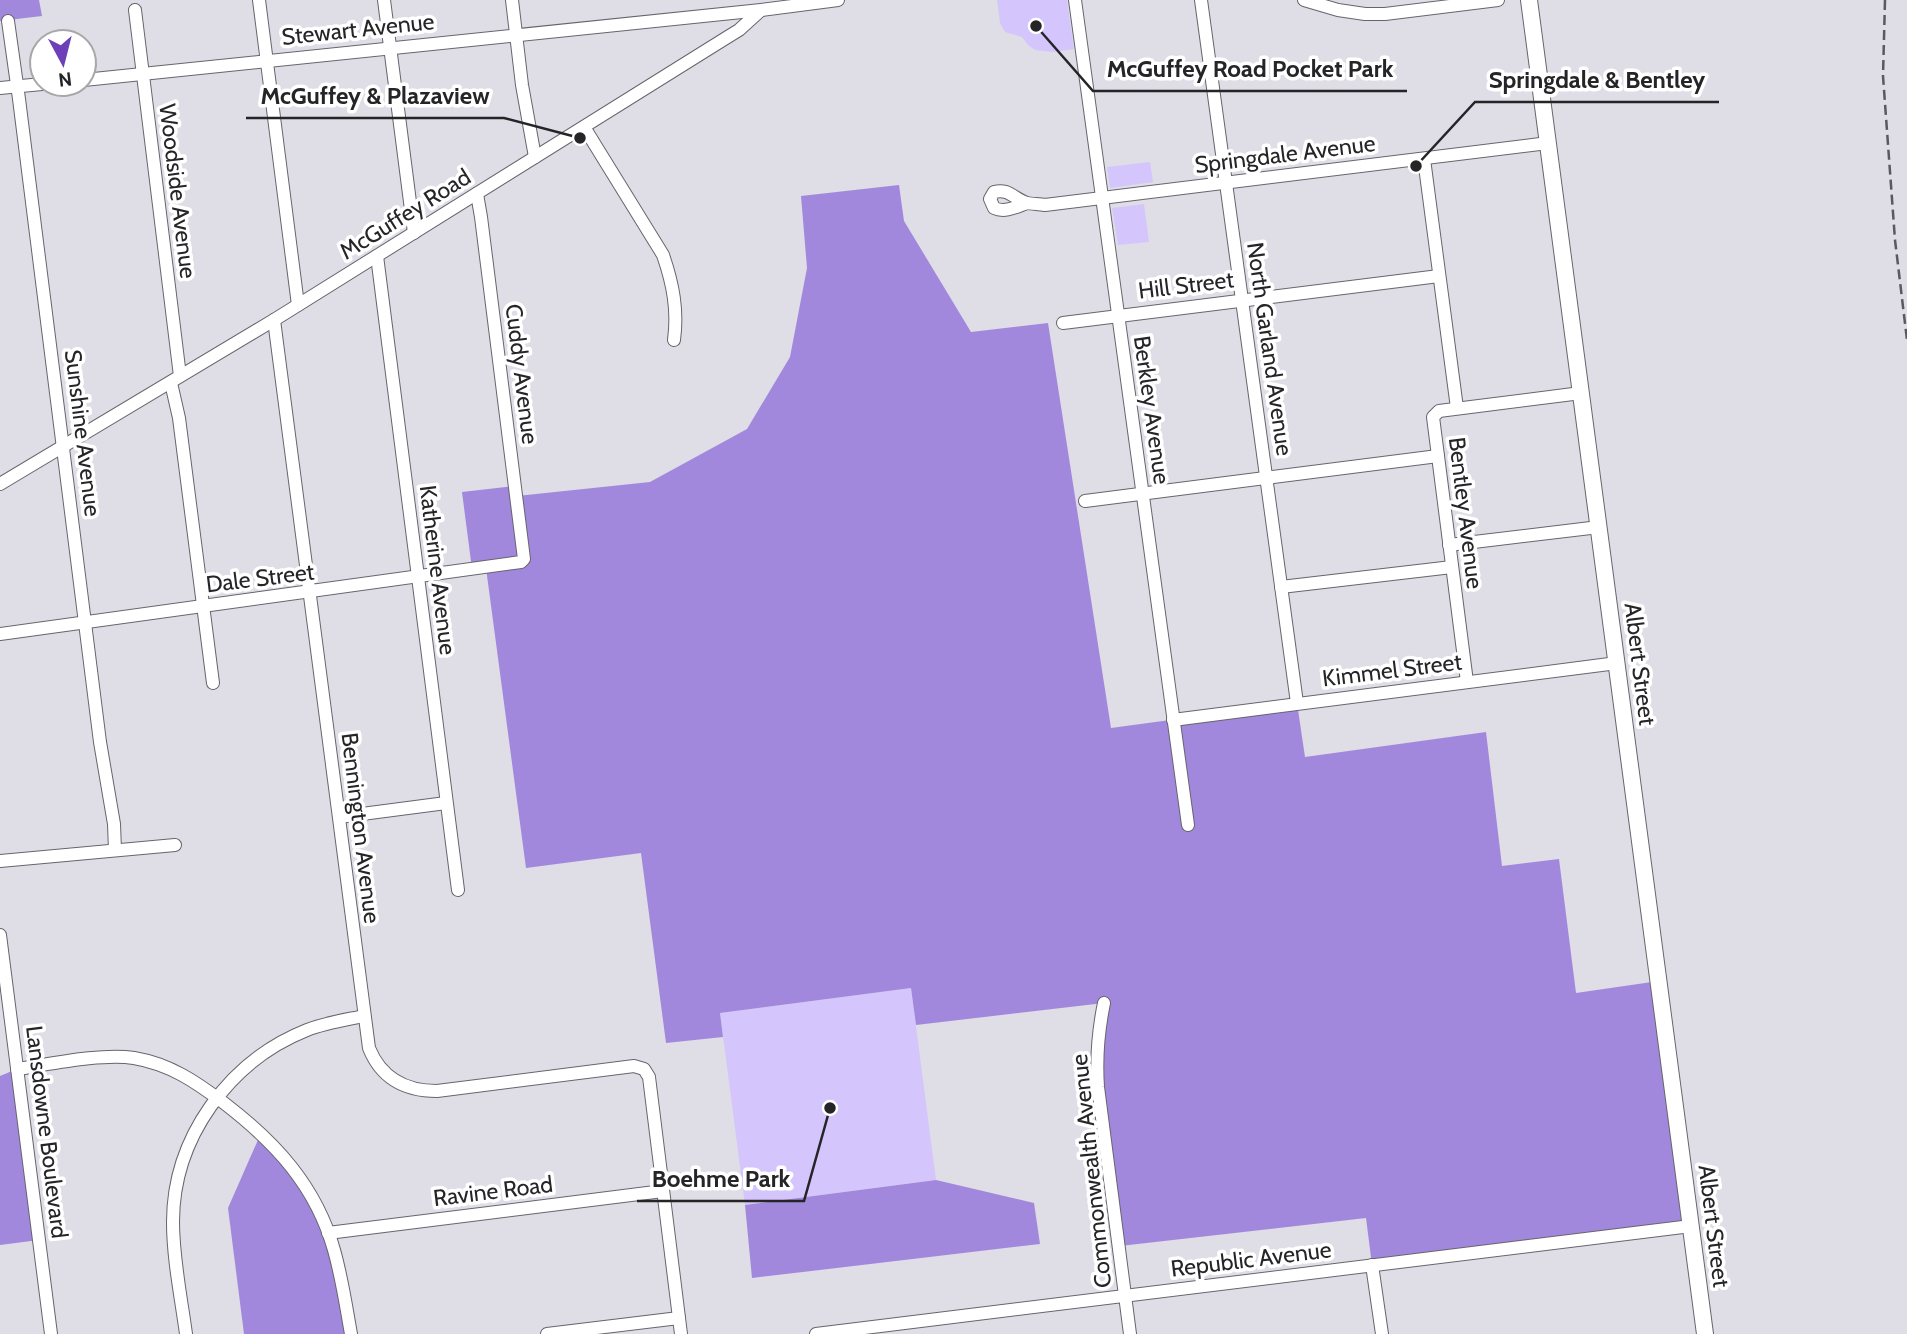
<svg xmlns="http://www.w3.org/2000/svg" width="1907" height="1334" font-family="Cabin,sans-serif">
	<style>
		.green { fill: #d4c6fc }
		.forest { fill: #a188dc }
		.lines { fill: none; stroke-linecap: round; stroke-linejoin: round }
		.minor-casing { stroke: #67656c; stroke-width: 14 }
		.major-casing { stroke: #67656c; stroke-width: 18 }
		.minor { stroke: #fff; stroke-width: 12 }
		.major { stroke: #fff; stroke-width: 16 }
		.rail { stroke: #5b595e; stroke-width: 2.5; stroke-dasharray: 10 5; stroke-linecap: butt }
		.labels { text-anchor: middle; dominant-baseline: central; stroke-width: 7; stroke-linejoin: round; paint-order: stroke }
		.street-label { font-size: 23px; fill: #252427; stroke: #fff }
		.leader { fill: none; stroke: #252427; stroke-width: 2.5 }
		.callout-dot { fill: #252427; stroke: #fff; stroke-width: 2.5 }
		.callout-label { font-size: 24px; text-anchor: middle; font-weight: bold; fill: #252427; stroke: #fff; stroke-width: 7; stroke-linejoin: round; paint-order: stroke }
	</style>
	<rect width="100%" height="100%" fill="#dfdde5"/>
	<!-- green -->
	<g class="green">
		<polygon points="997,0 1067,0 1074,49 1053,52 1035,50 1028,45 1022,37 1005,32 1000,23"/>
		<polygon points="1150,162 1153,182 1110,188 1107,167"/>
		<polygon points="1144,204 1149,242 1118,245 1112,208"/>
		<polygon points="911,988 936,1180 745,1205 720,1013"/>
	</g>
	<!-- forest -->
	<g class="forest">
		<polygon points="0,0 39,0 42,16 0,21"/>
		<polygon points="899,185 904,221 971,332 1048,323 1111,728 1297,703 1305,757 1486,732 1502,866 1559,859 1576,993 1659,981 1691,1226 1372,1265 1366,1218 1120,1246 1098,1087 1104,1003 916,1025 911,988 720,1013 723,1037 666,1043 641,853 526,868 486,568 472,569 462,492 515,486 517,496 650,482 747,429 790,357 807,268 801,196"/>
		<polygon points="17,1069 39,1240 0,1245 0,1076"/>
		<polygon points="261,1133 321,1215 351,1334 244,1334 228,1208"/>
		<polygon points="936,1180 1034,1203 1040,1244 752,1278 745,1205"/>
	</g>
	<g class="lines">
		<defs>
			<g id="minor">
				<polyline points="259,0 298,305"/>
				<polyline points="384,0 414,233"/>
				<polyline points="512,0 522,85 535,157"/>
				<polyline points="1075,0 1188,825"/>
				<polyline points="1201,0 1297,703"/>
				<polyline points="1304,0 1338,10 1365,14 1385,14 1498,0"/>
				<polyline points="135,10 180,376"/>
				<polyline points="8,21 19,99 100,742 114,824 115,850"/>
				<polyline points="84,80 761,10 838,0"/>
				<polyline points="0,88 42,84"/>
				<path d="M584 127 663 255C673 284 678 310 674 340"/>
				<polyline points="1424,159 1457,408"/>
				<path d="M1027 203C1016 207 1005 213 994 208L990 199 994 192C1009 188 1014 199 1027 203 1032 204 1039 204 1045 205L1548 143"/>
				<polyline points="377,256 458,890"/>
				<path d="M274 320 369 1048C381 1078 405 1091 437 1091L634 1066 644 1069 649 1077 681 1334"/>
				<polyline points="1063,323 1439,276"/>
				<polyline points="171,383 179,418 213,683"/>
				<polyline points="0,484 274,320 726,38 739,30 761,10"/>
				<polyline points="1085,501 1438,456"/>
				<polyline points="1449,545 1599,527"/>
				<polyline points="1281,587 1452,567"/>
				<polyline points="0,634 521,562 524,559 481,217 477,194"/>
				<polyline points="1467,682 1433,417 1439,411 1581,393"/>
				<polyline points="1173,720 1617,663"/>
				<polyline points="339,817 446,803"/>
				<polyline points="0,861 175,845"/>
				<polyline points="0,935 51,1334"/>
				<path d="M1104 1003C1098 1032 1096 1058 1098 1087L1130 1334"/>
				<path d="M17 1069C51 1064 102 1053 134 1058 170 1064 196 1082 224 1103 276 1143 316 1186 334 1250 342 1278 346 1306 351 1334"/>
				<polyline points="328,1233 663,1191"/>
				<polyline points="1372,1265 1382,1334"/>
				<path d="M186 1334C181 1297 173 1259 173 1222 173 1138 229 1061 307 1030 325 1023 345 1020 364 1016"/>
				<polyline points="547,1334 679,1318"/>
				<polyline points="816,1334 1691,1226"/>
			</g>
			<polyline id="major" points="1529,0 1705,1334"/>
		</defs>
		<!-- minor casing -->
		<use href="#minor" class="minor-casing"/>
		<!-- major casing -->
		<use href="#major" class="major-casing"/>
		<!-- minor -->
		<use href="#minor" class="minor"/>
		<!-- major -->
		<use href="#major" class="major"/>
		<!-- rail -->
		<polyline class="rail" points="1885,0 1883,76 1895,240 1907,340"/>
	</g>
	<g class="labels">
		<!-- street labels -->
		<g class="street-label">
			<text transform="translate(358 29) rotate(-6)">Stewart Avenue</text>
			<text transform="translate(1285 154) rotate(-7)">Springdale Avenue</text>
			<text transform="translate(178 191) rotate(83)">Woodside Avenue</text>
			<text transform="translate(405 214) rotate(-32)">McGuffey Road</text>
			<text transform="translate(1186 285) rotate(-7)">Hill Street</text>
			<text transform="translate(1270 349) rotate(82)">North Garland Avenue</text>
			<text transform="translate(522 374) rotate(83)">Cuddy Avenue</text>
			<text transform="translate(1152 410) rotate(82)">Berkley Avenue</text>
			<text transform="translate(83 433) rotate(83)">Sunshine Avenue</text>
			<text transform="translate(1466 513) rotate(83)">Bentley Avenue</text>
			<text transform="translate(438 570) rotate(83)">Katherine Avenue</text>
			<text transform="translate(260 578) rotate(-7)">Dale Street</text>
			<text transform="translate(1640 664) rotate(83)">Albert Street</text>
			<text transform="translate(1392 670) rotate(-7)">Kimmel Street</text>
			<text transform="translate(361 828) rotate(83)">Bennington Avenue</text>
			<text transform="translate(47 1132) rotate(83)">Lansdowne Boulevard</text>
			<text transform="translate(1091 1171) rotate(-96)">Commonwealth Avenue</text>
			<text transform="translate(493 1191) rotate(-7)">Ravine Road</text>
			<text transform="translate(1714 1226) rotate(83)">Albert Street</text>
			<text transform="translate(1251 1259) rotate(-7)">Republic Avenue</text>
		</g>
	</g>
	<!-- callouts -->
	<path class="leader" d="M1036 26L1093 91H1407M1416 166L1475 102H1719M580 138L504 118H246M830 1108L804 1201H637"/>
	<g class="callout-dot">
		<circle cx="1036" cy="26" r="7"/>
		<circle cx="1416" cy="166" r="7"/>
		<circle cx="580" cy="138" r="7"/>
		<circle cx="830" cy="1108" r="7"/>
	</g>
	<g class="callout-label">
		<text x="1250" y="77">McGuffey Road Pocket Park</text>
		<text x="1597" y="88">Springdale &amp; Bentley</text>
		<text x="375" y="104">McGuffey &amp; Plazaview</text>
		<text x="721" y="1187">Boehme Park</text>
	</g>
	<!-- north arrow -->
	<g transform="translate(63 63) rotate(173)"><circle r="33" fill="#ffffff" stroke="#a8a7a9" stroke-width="2"/>
	<path d="M0-5L12 26L0 18L-12 26Z" fill="#6d40b8"/>
	<text y="-10" font-size="19" font-weight="bold" text-anchor="middle" fill="#252427">N</text>
	</g>
</svg>
